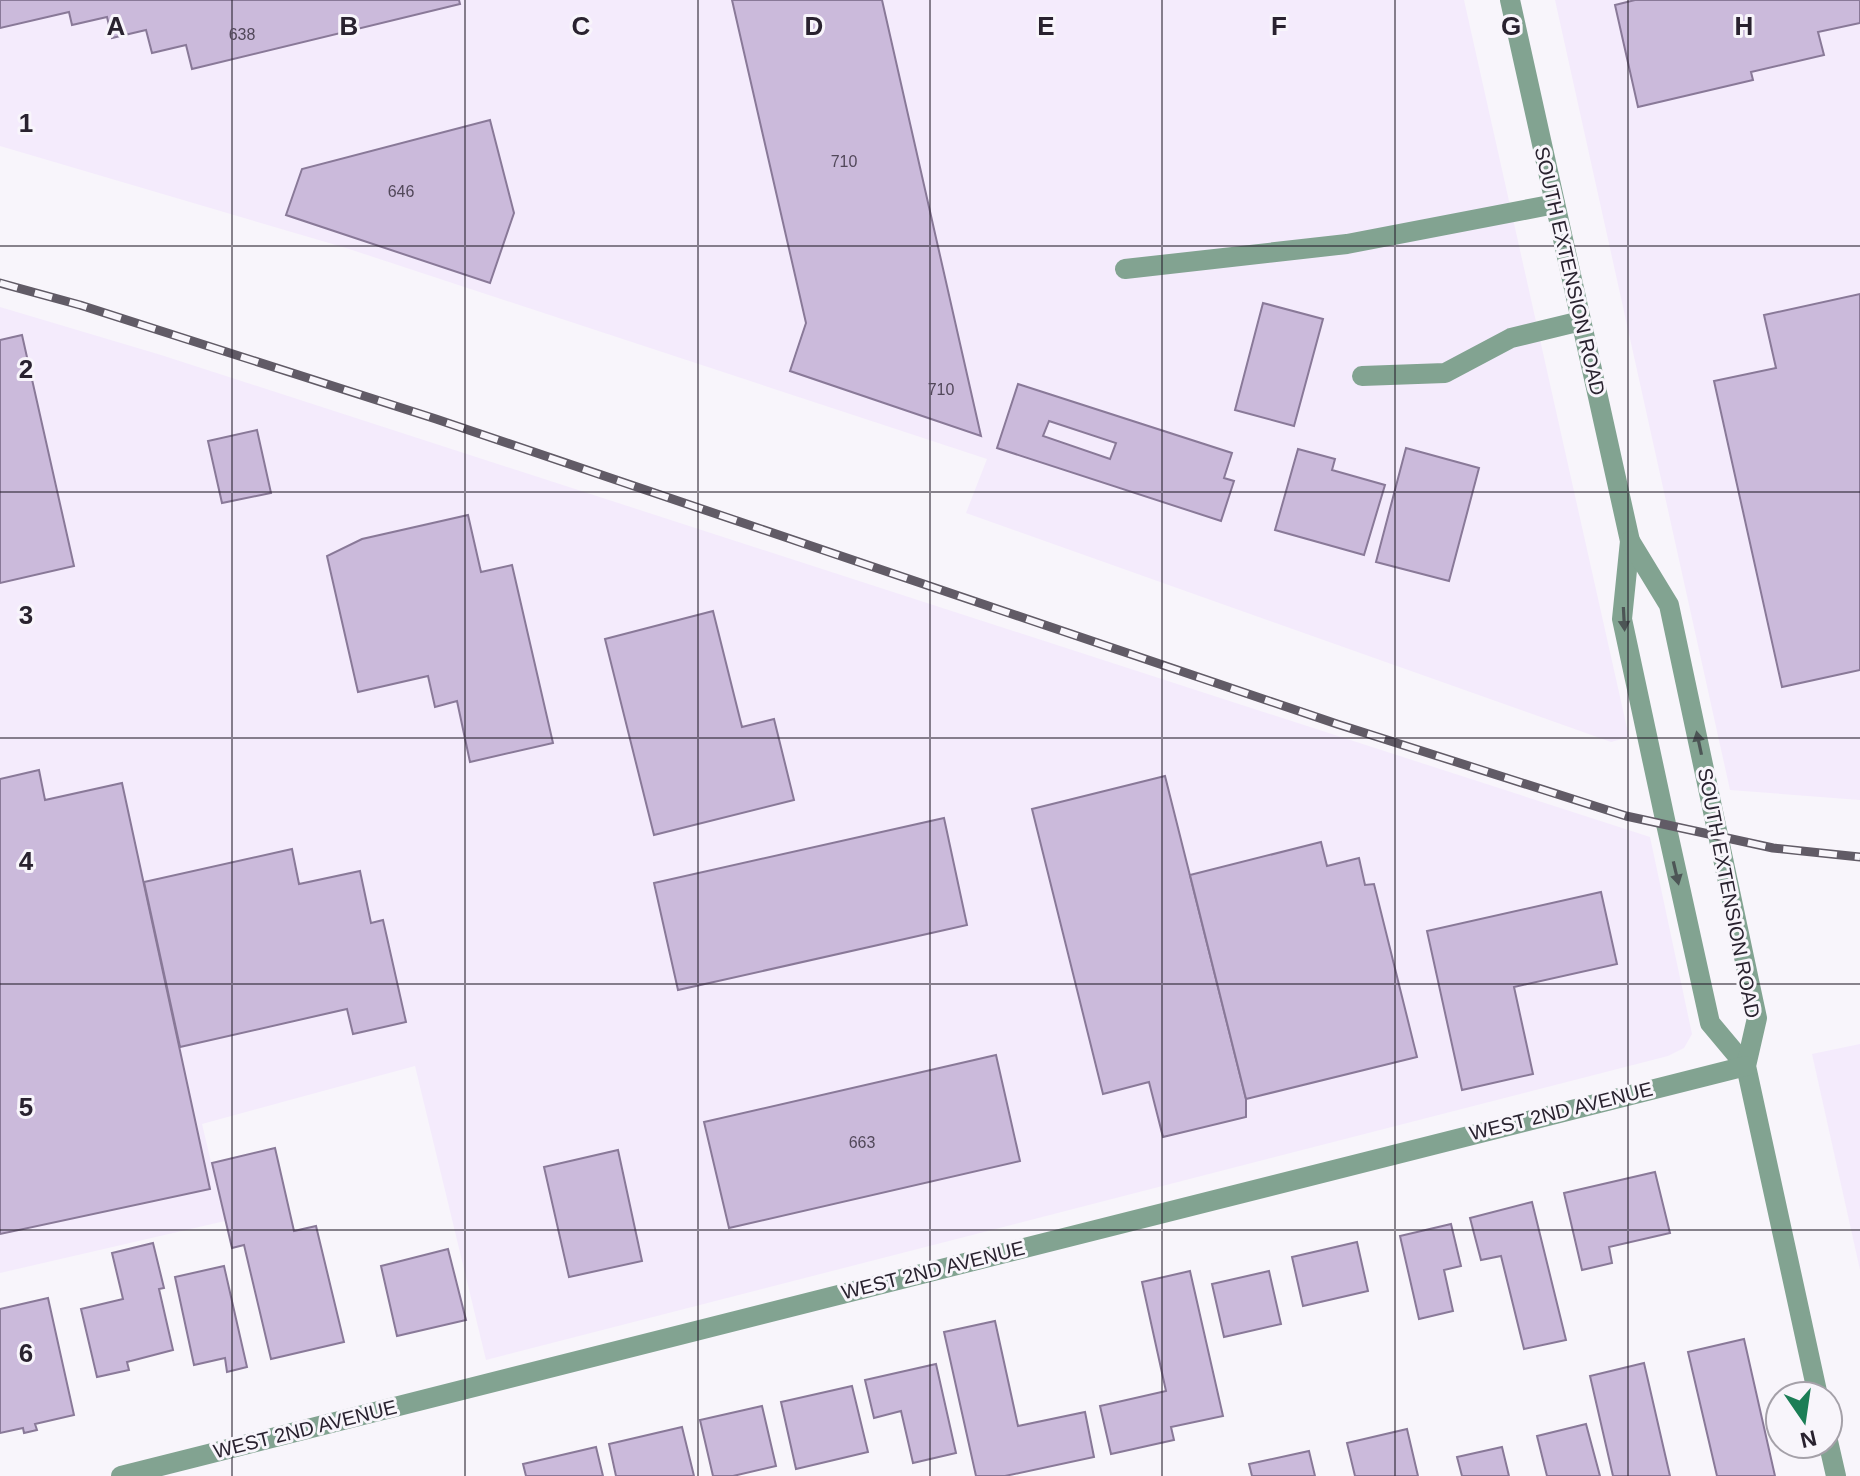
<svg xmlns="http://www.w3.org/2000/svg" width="1860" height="1476" font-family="Helvetica,sans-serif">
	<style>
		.built { fill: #f4ebfc }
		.building { fill: #cbbadb; stroke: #897998; stroke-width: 2; fill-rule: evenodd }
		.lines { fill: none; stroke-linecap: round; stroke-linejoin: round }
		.minor { stroke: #82a391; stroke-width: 20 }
		.rail-casing { stroke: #615b66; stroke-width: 9 }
		.rail { stroke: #f8f5fb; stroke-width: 6; stroke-dasharray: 18; stroke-linecap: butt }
		.oneway { fill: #4d5656 }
		.grid { fill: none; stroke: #29222f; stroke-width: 2; stroke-opacity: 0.55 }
		.labels { text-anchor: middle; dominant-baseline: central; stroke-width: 6; stroke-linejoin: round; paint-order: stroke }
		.number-label { font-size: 16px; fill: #52485a }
		.street-label { font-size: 20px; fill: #29222f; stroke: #f8f5fb }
		.grid-label { font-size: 26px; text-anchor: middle; font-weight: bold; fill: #29222f; stroke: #f8f5fb; stroke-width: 6; stroke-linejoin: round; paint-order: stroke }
	</style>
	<rect width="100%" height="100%" fill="#f8f5fb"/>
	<!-- built -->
	<g class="built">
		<polygon points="0,0 1464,0 1629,737 1611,742 966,513 987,459 346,248 0,146"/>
		<polygon points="1555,0 1860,0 1860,800 1730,790"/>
		<polygon points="0,307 161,355 1650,837 1692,1034 1684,1048 1668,1056 486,1360 415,1066 202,1124 225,1221 0,1273"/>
		<polygon points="1860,1044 1860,1270 1812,1054"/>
	</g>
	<!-- building -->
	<g class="building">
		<polygon points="0,0 459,0 460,4 192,69 186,45 152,53 146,30 112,38 107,17 72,25 69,12 0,28"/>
		<polygon points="732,0 882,0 981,436 790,371 806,323"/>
		<polygon points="1860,0 1860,23 1818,32 1824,55 1751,72 1753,80 1638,107 1615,5 1635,0"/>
		<polygon points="490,120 514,213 490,283 286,215 302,169"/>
		<polygon points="1860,294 1860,670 1782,687 1714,381 1776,368 1764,315"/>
		<polygon points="1263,303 1323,319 1294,426 1235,410"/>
		<polygon points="22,335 74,566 0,583 0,340"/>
		<path d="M1018 384 1232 453 1224 478 1234 481 1221 521 997 448ZM1049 421 1116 443 1110 459 1043 436Z"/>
		<polygon points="257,430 271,493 222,503 208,441"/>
		<polygon points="1406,448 1479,468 1449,581 1376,562"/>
		<polygon points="1298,449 1335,459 1332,470 1385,485 1364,555 1275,530"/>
		<polygon points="468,515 481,572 512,565 553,743 470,762 457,701 435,707 428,676 358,692 327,556 362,539"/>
		<polygon points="713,611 742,727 774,719 794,800 654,835 605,639"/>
		<polygon points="39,770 45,800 122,783 210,1189 0,1234 0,779"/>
		<polygon points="1165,776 1246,1099 1246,1117 1163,1137 1149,1082 1103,1094 1032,809"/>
		<polygon points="944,818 967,925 678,990 654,883"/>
		<polygon points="1321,842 1327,866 1359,858 1365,885 1374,884 1417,1057 1246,1099 1190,875"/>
		<polygon points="292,849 299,884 360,871 371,923 383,920 406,1022 353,1034 347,1009 180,1047 144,882"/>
		<polygon points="1601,892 1617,964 1514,987 1533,1074 1462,1090 1427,931"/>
		<polygon points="996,1055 1020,1161 729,1228 704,1122"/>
		<polygon points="275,1148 294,1231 316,1226 344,1342 271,1359 244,1245 232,1248 212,1163"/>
		<polygon points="618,1150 642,1261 569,1277 544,1167"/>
		<polygon points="1655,1172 1670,1233 1609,1247 1612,1263 1582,1270 1564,1193"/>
		<polygon points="1532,1202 1566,1340 1524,1349 1501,1256 1481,1260 1470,1218"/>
		<polygon points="1451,1224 1461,1266 1444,1270 1453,1311 1419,1319 1400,1236"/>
		<polygon points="1357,1242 1368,1291 1303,1306 1292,1257"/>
		<polygon points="153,1243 164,1288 159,1289 173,1350 127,1362 129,1370 97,1377 81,1309 123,1299 112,1253"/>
		<polygon points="448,1249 466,1320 397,1336 381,1266"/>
		<polygon points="224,1266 247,1367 227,1372 225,1358 194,1365 175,1277"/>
		<polygon points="1190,1271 1223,1416 1171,1427 1174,1440 1111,1454 1100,1406 1166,1391 1142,1282"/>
		<polygon points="1269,1271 1281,1324 1224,1337 1212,1284"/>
		<polygon points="48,1298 74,1415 35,1424 37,1430 24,1433 23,1428 0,1433 0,1309"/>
		<polygon points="995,1321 1018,1426 1085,1412 1094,1457 1005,1476 976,1476 944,1332"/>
		<polygon points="1744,1339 1775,1476 1717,1476 1688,1352"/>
		<polygon points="1644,1363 1670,1476 1613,1476 1590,1376"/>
		<polygon points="936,1364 956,1453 913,1463 901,1411 874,1418 865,1380"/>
		<polygon points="852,1386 868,1452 796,1469 781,1402"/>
		<polygon points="762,1406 776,1466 733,1476 713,1476 700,1420"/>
		<polygon points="1586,1424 1600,1476 1547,1476 1537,1436"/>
		<polygon points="682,1427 694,1476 616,1476 609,1444"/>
		<polygon points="1407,1429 1418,1476 1355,1476 1347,1443"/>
		<polygon points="596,1447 603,1476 526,1476 523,1464"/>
		<polygon points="1502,1447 1509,1476 1462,1476 1457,1457"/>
		<polygon points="1309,1451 1315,1476 1252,1476 1249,1464"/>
	</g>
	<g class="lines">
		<!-- minor -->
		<g class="minor">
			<polyline points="1510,0 1630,541 1622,619 1666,824 1710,1023 1746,1066"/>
			<polyline points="1125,269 1347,244 1555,204"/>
			<polyline points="1362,376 1445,373 1511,338 1581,321"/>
			<polyline points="1630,541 1669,605 1757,1018 1746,1066 1818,1396"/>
			<polyline points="1828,1441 1836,1476"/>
			<polyline points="121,1476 1746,1066"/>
		</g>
		<defs>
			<polyline id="rail" points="0,283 80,305 436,419 1337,724 1626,816 1773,848 1860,857"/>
		</defs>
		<!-- rail casing -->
		<use href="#rail" class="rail-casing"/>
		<!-- rail -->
		<use href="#rail" class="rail"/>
	</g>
	<!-- one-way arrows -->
	<defs><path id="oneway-solid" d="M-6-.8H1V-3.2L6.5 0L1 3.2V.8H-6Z" transform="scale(2)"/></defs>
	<g class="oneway">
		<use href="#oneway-solid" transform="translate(1624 619) rotate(87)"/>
		<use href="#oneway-solid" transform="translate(1699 743) rotate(-102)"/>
		<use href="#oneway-solid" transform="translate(1676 873) rotate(77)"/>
	</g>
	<!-- grid -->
	<path class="grid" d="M232 0V1476M465 0V1476M698 0V1476M930 0V1476M1162 0V1476M1395 0V1476M1628 0V1476M0 246H1860M0 492H1860M0 738H1860M0 984H1860M0 1230H1860"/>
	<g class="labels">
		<!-- number labels -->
		<g class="number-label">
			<text x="242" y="34">638</text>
			<text x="844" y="161">710</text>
			<text x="401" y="191">646</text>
			<text x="941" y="389">710</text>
			<text x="862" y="1142">663</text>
		</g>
		<!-- street labels -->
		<g class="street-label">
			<text transform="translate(1570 271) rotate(77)">SOUTH EXTENSION ROAD</text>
			<text transform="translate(1729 893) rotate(79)">SOUTH EXTENSION ROAD</text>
			<text transform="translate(1561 1111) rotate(-14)">WEST 2ND AVENUE</text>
			<text transform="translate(933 1270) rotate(-14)">WEST 2ND AVENUE</text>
			<text transform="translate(305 1429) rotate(-14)">WEST 2ND AVENUE</text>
		</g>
	</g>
	<g class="grid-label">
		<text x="116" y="35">A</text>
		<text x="349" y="35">B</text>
		<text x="581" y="35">C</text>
		<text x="814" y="35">D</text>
		<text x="1046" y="35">E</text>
		<text x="1279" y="35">F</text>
		<text x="1511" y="35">G</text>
		<text x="1744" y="35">H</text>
		<text x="26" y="132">1</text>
		<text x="26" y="378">2</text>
		<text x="26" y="624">3</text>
		<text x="26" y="870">4</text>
		<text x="26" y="1116">5</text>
		<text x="26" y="1362">6</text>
	</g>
	<!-- north arrow -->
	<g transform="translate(1804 1420) rotate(167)"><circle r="38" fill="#f8f5fb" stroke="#a5a1a9" stroke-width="2"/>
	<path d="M0-6L14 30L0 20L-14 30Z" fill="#1b7e56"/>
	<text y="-12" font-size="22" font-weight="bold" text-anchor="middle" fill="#29222f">N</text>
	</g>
</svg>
